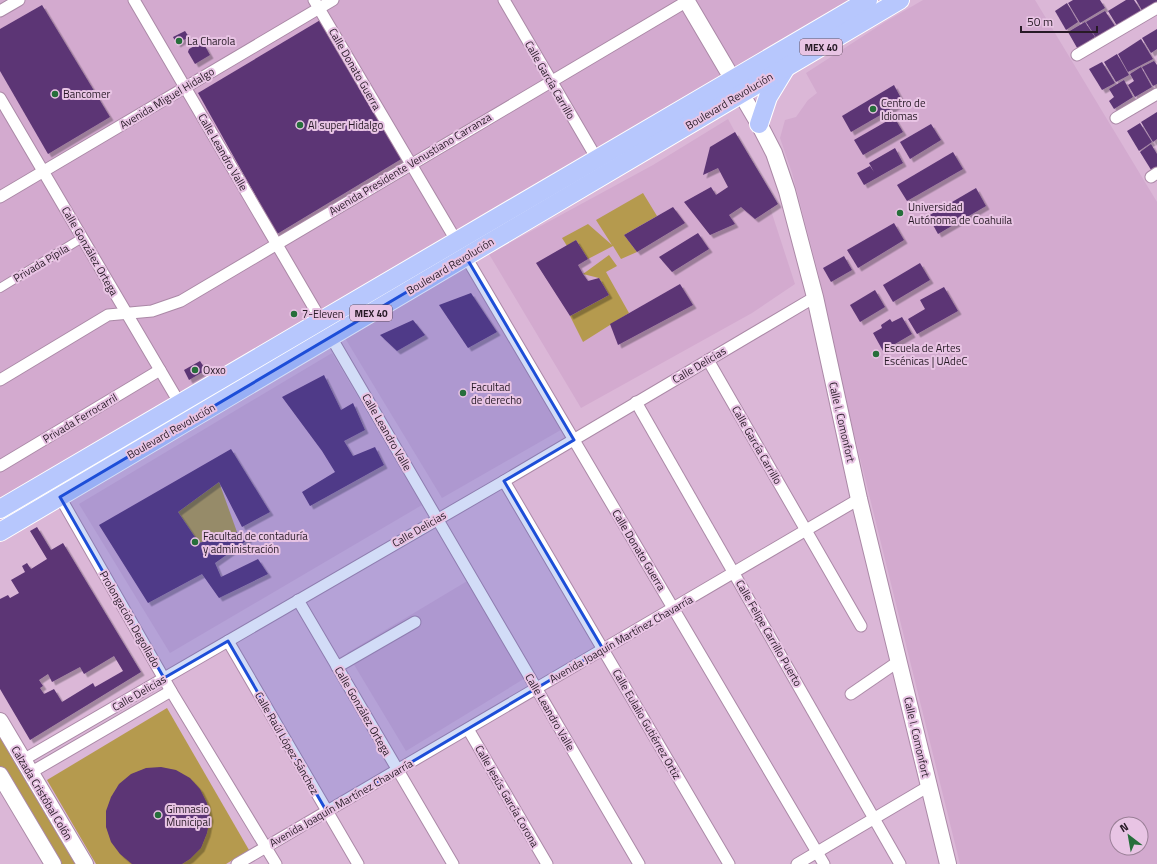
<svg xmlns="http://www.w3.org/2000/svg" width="1157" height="864" font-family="'Titillium Web',sans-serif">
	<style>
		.built { fill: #d3aacf; fill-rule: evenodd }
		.green { fill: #b59a4e }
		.building { fill: #5b3574; fill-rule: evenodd; filter: url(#shadow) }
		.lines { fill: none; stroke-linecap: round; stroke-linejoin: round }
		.pedestrian-casing { stroke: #ab89a7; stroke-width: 10 }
		.minor-casing { stroke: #ab89a7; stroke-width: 13 }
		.secondary-casing { stroke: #ab89a7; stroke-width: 18 }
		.primary-casing { stroke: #fff; stroke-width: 20 }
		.pedestrian { stroke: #fff; stroke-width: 8 }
		.minor { stroke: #fff; stroke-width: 11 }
		.secondary { stroke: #fff; stroke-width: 16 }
		.primary { stroke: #b7c7fd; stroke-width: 18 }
		.marked { fill: #1d4ed8; fill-opacity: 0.2; stroke: #1d4ed8; stroke-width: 3; stroke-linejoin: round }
		.poi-dot { fill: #266e3b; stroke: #e8c4e4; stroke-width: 1.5 }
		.labels { text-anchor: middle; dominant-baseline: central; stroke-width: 4; stroke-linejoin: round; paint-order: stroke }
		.shield { fill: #e8c4e4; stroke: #614d5f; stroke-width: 1 }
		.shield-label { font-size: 10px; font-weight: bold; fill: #271a26 }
		.poi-label { font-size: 11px; fill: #271a26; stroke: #e8c4e4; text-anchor: start }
		.street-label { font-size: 11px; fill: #271a26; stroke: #e8c4e4 }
	</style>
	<defs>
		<filter id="shadow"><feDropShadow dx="3.5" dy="3.5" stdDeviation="0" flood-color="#0004"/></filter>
	</defs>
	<rect width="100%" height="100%" fill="#dbb7d7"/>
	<!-- built -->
	<g class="built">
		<polygon points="0,0 872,0 0,518"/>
		<path d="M923 0H1035L1157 202V864H960L845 397 818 272 792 173 780 138 785 120 796 117 808 100 817 93 806 73 885 22ZM1117 824H1141V848H1117Z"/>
		<polygon points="728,119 761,180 795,284 752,313 581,408 489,254 653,165"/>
		<polygon points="470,262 566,427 442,498 345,338"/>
		<polygon points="332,353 422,505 170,653 79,504"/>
		<polygon points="469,580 527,677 406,751 347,653"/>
	</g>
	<!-- green -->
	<g class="green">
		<polygon points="643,193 657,216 624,235 637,252 621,259 613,246 588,259 576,240 567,246 562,238 588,224 612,245 596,220"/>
		<polygon points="609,255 617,266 606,272 629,313 583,342 570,316 609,295 599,278 583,274"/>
		<polygon points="219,482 237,532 199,543 178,512"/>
		<polygon points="167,708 249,850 226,864 96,864 47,780"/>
		<polygon points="0,727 81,864 59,864 53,858 0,767"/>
	</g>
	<!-- building -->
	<g class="building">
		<polygon points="1073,0 1100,0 1105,8 1080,23 1068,3"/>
		<polygon points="1126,0 1134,0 1143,14 1119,29 1108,11"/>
		<polygon points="1136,0 1157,0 1157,6 1144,14"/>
		<polygon points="1067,3 1078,22 1066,30 1055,11"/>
		<polygon points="42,5 110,117 48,154 0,71 0,29"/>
		<polygon points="1105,11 1117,29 1098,41 1086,22"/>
		<polygon points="322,19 403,158 277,234 198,93"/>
		<polygon points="1085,22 1095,37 1089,41 1092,46 1080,53 1068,32"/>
		<polygon points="1157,29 1157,49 1151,53 1142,38"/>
		<polygon points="185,31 189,37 177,44 173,37"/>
		<polygon points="1141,39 1153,59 1128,72 1118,54"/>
		<polygon points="200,43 205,46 210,55 195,64 188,52 189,49"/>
		<polygon points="1117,54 1129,75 1116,82 1104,62"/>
		<polygon points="1154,61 1157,65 1157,84 1153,86 1142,67"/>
		<polygon points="1102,62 1115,83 1102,90 1089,69"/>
		<polygon points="1141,67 1152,87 1135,97 1128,85 1134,81 1130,74"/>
		<polygon points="1124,80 1133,97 1114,109 1109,101 1114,97 1109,89"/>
		<polygon points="894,85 903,102 851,132 842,116"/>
		<polygon points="1157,112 1157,139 1153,142 1141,122"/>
		<polygon points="894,117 903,132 863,155 854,140"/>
		<polygon points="1140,123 1152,142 1139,151 1127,131"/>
		<polygon points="931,124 941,140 910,159 900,142"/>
		<polygon points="735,132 778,204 755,219 741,207 729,215 735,224 710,235 684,202 711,187 716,195 728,187 718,168 703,175 710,147"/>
		<polygon points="1151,144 1157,154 1157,170 1153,173 1140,152"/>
		<polygon points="895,148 903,163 864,185 857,173 870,166 874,172 869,163"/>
		<polygon points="953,152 963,169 907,201 897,185"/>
		<polygon points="976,188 986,206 938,234 928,216"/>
		<polygon points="673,207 685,223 637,252 624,235"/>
		<polygon points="894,223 904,240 858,268 847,250"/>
		<polygon points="698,233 709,249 672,272 659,257"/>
		<polygon points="576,240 588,259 578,265 583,274 588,281 599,278 609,295 570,316 536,263"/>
		<polygon points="844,256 852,270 831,282 823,268"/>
		<polygon points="920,263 930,280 893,302 883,285"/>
		<polygon points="680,284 693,305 618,345 610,324"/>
		<polygon points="944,287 958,311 917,334 908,319 925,309 920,300"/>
		<polygon points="875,290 885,307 860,322 850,305"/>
		<polygon points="471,293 497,332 468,348 439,305"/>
		<polygon points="902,317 912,334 883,351 873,333 882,328 881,325 890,319 892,322"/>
		<polygon points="413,320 425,335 397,351 380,335"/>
		<polygon points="200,361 206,370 189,380 184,370"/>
		<polygon points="324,375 341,410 353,403 365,430 344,441 353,456 375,447 384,465 310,506 302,492 335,472 322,451 282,397"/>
		<polygon points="231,449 270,512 242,527 219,482 178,512 199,543 237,532 249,539 215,563 221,577 258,559 268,574 219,598 202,574 148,603 99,525"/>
		<path d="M37 527 51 550 63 543 141 672 30 740 0 689V599L8 595 10 598 19 593 11 580 25 572 22 566 27 563 31 569 47 559 30 531ZM114 656 123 671 95 687 93 683 62 702 54 689 44 694 40 688 43 686 39 680 48 674 52 682 80 667 84 674Z"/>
		<polygon points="161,767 176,770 190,778 200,789 207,803 210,818 207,833 201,848 190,859 182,864 132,864 120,854 111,842 106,827 106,811 111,797 119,784 131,774 146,768"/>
	</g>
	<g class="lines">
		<defs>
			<polyline id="pedestrian" points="0,288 82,238"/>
			<g id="minor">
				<polyline points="134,0 639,864"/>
				<polyline points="314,0 457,242"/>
				<polyline points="504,0 597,159"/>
				<polyline points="0,11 19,0"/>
				<polyline points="1077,55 1157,8"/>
				<polyline points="0,98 180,404"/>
				<polyline points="1116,118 1157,94"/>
				<polyline points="1151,177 1157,173"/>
				<polyline points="0,197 333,0"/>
				<polyline points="466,257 824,864"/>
				<polyline points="708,360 861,626"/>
				<polyline points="0,380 108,315 152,311 181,301 689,0"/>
				<polyline points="636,402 900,864"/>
				<polyline points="0,466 160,370"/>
				<polyline points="504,481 729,864"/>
				<polyline points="60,497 171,691 276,864"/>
				<polyline points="298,600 453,864"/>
				<polyline points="228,641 358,864"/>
				<polyline points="337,667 415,622"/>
				<polyline points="851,694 899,661"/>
				<polyline points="468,729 547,864"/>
				<polyline points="23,760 504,481 815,297"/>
				<polyline points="30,773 171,691"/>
				<polyline points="237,864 859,499"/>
				<polyline points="797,864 929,786"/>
			</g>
			<g id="secondary">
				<polyline points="686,0 759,124 774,153 787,191 815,297 859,499 948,864"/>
				<polyline points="0,721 85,864"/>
				<polyline points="0,775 53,864"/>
			</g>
			<g id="primary">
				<polyline points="759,124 768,97 785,69"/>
				<polyline points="0,509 868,0"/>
				<polyline points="0,532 900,0"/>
			</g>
		</defs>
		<!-- pedestrian casing -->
		<use href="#pedestrian" class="pedestrian-casing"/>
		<!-- minor casing -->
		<use href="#minor" class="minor-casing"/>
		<!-- secondary casing -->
		<use href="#secondary" class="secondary-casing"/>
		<!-- primary casing -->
		<use href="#primary" class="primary-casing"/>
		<!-- pedestrian -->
		<use href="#pedestrian" class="pedestrian"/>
		<!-- minor -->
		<use href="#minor" class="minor"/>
		<!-- secondary -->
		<use href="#secondary" class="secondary"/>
		<!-- primary -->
		<use href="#primary" class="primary"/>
	</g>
	<!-- marked area -->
	<path class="marked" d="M466 257 574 440 504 481 603 649 327 812 228 641 164 678 60 497Z"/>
	<!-- markers -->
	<g class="poi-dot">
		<circle cx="179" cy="41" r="4"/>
		<circle cx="55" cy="94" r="4"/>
		<circle cx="873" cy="109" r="4"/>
		<circle cx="300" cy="125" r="4"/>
		<circle cx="900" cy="213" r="4"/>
		<circle cx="294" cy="314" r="4"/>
		<circle cx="876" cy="354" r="4"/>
		<circle cx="195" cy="370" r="4"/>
		<circle cx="463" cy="393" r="4"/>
		<circle cx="195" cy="542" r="4"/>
		<circle cx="158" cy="815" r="4"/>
	</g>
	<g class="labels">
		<!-- shield labels -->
		<g class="shield">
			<rect x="800" y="39" width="42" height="16" rx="3"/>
			<rect x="350" y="305" width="42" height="16" rx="3"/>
		</g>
		<g class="shield-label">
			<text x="821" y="47">MEX 40</text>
			<text x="371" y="313">MEX 40</text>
		</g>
		<!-- poi labels -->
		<g class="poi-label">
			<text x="187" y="41">La Charola</text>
			<text x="63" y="94">Bancomer</text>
			<text x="881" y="103">Centro de<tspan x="881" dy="13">Idiomas</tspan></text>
			<text x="308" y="125">Al super Hidalgo</text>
			<text x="908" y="207">Universidad<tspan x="908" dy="13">Autónoma de Coahuila</tspan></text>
			<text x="302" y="314">7-Eleven</text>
			<text x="884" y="348">Escuela de Artes<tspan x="884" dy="13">Escénicas | UAdeC</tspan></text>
			<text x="203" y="370">Oxxo</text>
			<text x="471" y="387">Facultad<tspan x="471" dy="13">de derecho</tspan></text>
			<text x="203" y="536">Facultad de contaduría<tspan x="203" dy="13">y administración</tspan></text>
			<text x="166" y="809">Gimnasio<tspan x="166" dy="13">Municipal</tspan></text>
		</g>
		<!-- street labels -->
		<g class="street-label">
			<text transform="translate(355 69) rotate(60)">Calle Donato Guerra</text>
			<text transform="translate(550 80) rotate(60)">Calle García Carrillo</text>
			<text transform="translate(167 98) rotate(-31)">Avenida Miguel Hidalgo</text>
			<text transform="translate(729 101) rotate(-31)">Boulevard Revolución</text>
			<text transform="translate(223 152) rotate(60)">Calle Leandro Valle</text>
			<text transform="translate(410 164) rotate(-31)">Avenida Presidente Venustiano Carranza</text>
			<text transform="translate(90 251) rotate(60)">Calle González Ortega</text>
			<text transform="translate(41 263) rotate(-31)">Privada Pípila</text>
			<text transform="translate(450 266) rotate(-31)">Boulevard Revolución</text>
			<text transform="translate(699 365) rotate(-31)">Calle Delicias</text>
			<text transform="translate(80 418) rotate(-31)">Privada Ferrocarril</text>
			<text transform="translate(842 422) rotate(77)">Calle I. Comonfort</text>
			<text transform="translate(171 431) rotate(-30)">Boulevard Revolución</text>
			<text transform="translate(387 432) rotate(60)">Calle Leandro Valle</text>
			<text transform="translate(757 445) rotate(60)">Calle García Carrillo</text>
			<text transform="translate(419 529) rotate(-30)">Calle Delicias</text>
			<text transform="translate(639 550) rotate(59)">Calle Donato Guerra</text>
			<text transform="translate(130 619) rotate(60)">Prolongación Degollado</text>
			<text transform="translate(769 633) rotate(60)">Calle Felipe Carrillo Puerto</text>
			<text transform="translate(621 639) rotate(-30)">Avenida Joaquín Martínez Chavarría</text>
			<text transform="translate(139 693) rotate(-30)">Calle Delicias</text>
			<text transform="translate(363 711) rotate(60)">Calle González Ortega</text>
			<text transform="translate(550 712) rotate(60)">Calle Leandro Valle</text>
			<text transform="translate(647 724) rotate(60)">Calle Eulalio Gutiérrez Ortiz</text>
			<text transform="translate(917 737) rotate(77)">Calle I. Comonfort</text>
			<text transform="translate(287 743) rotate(60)">Calle Raúl López Sánchez</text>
			<text transform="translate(42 793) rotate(59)">Calzada Cristóbal Colón</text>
			<text transform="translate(507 796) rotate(60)">Calle Jesús García Corona</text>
			<text transform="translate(341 803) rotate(-30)">Avenida Joaquín Martínez Chavarría</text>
		</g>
	</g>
	<!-- north arrow -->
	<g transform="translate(1129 836) rotate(329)"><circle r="19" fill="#e8c4e4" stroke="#9b8098"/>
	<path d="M0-3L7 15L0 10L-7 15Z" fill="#266e3b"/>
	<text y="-6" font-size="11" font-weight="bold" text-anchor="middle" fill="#271a26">N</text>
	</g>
	<!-- scale -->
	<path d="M1021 26v6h76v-6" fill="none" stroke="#271a26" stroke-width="2"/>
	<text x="1027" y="26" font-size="12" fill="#271a26" stroke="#e8c4e4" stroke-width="3" paint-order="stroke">50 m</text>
</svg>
